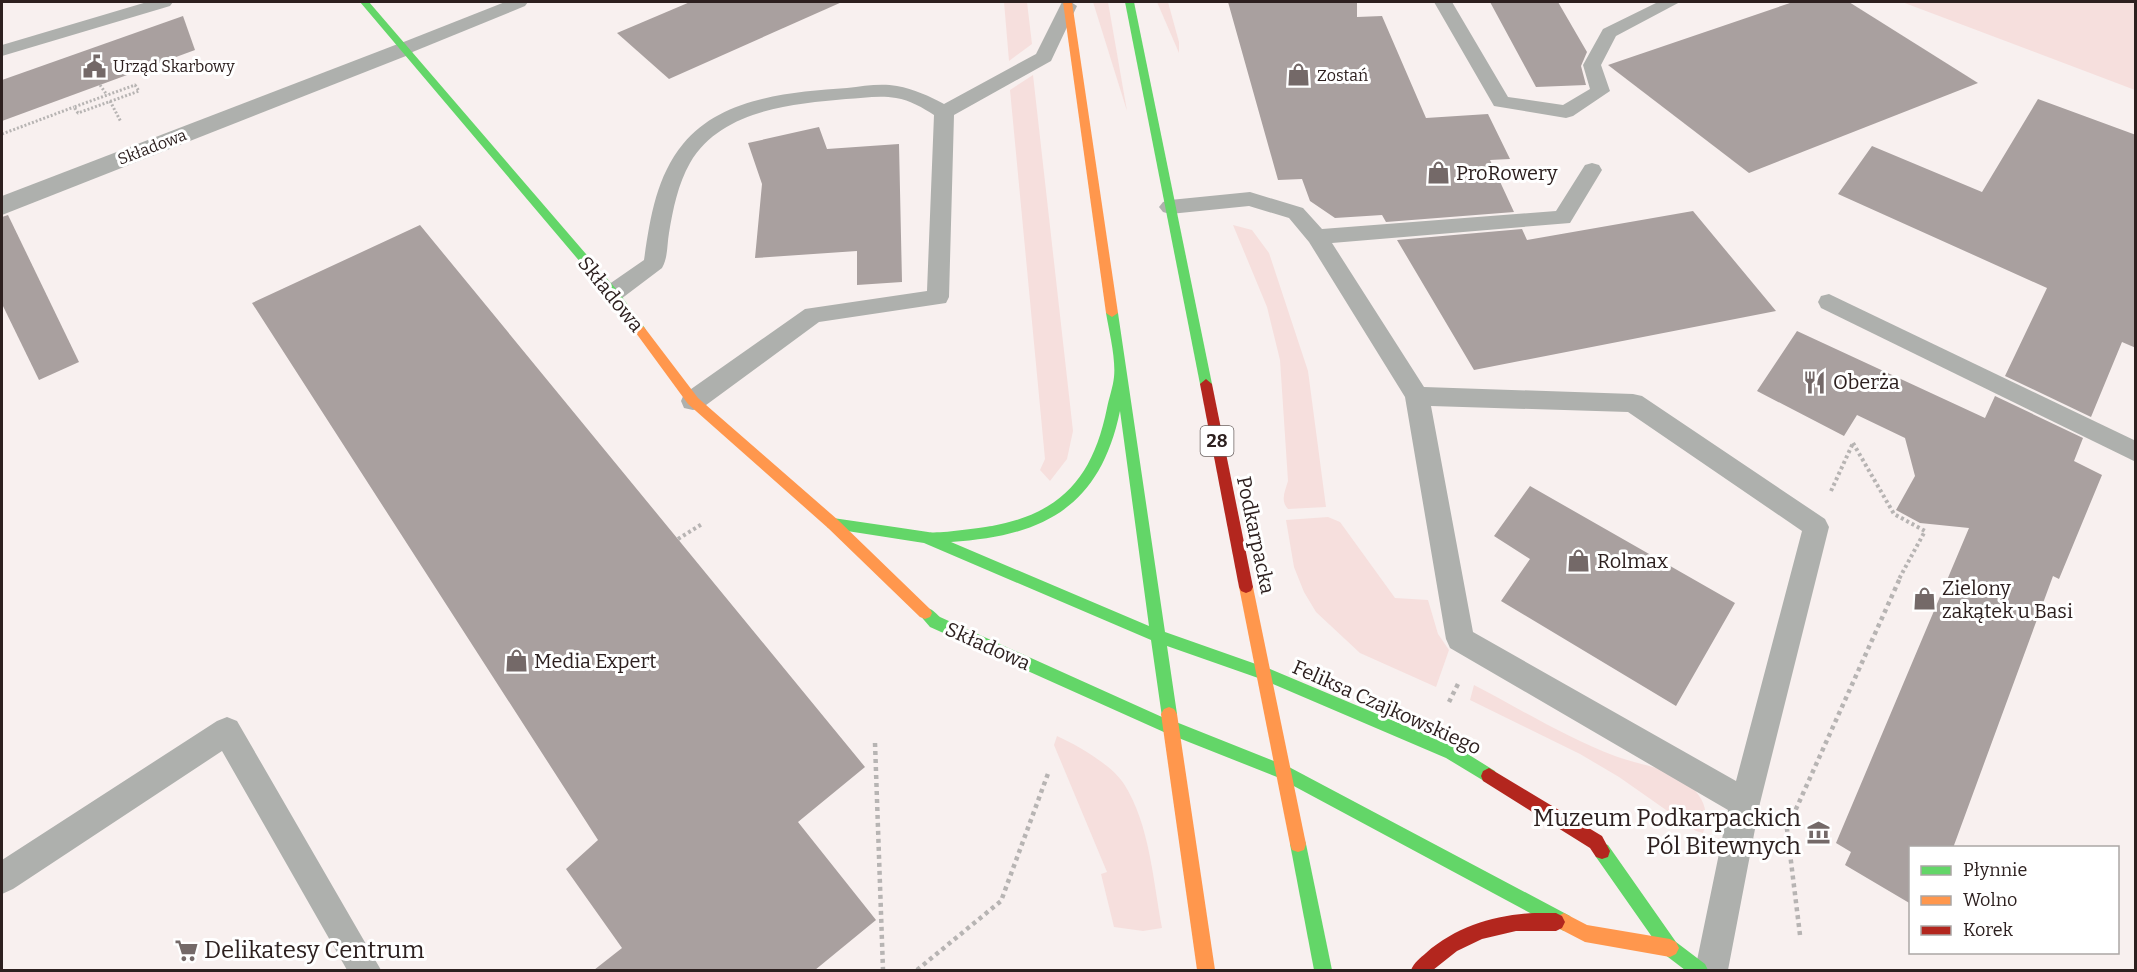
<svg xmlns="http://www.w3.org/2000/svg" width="2137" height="972" font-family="Bitter,serif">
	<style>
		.green { fill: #f6dfdd }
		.building { fill: #a9a09f }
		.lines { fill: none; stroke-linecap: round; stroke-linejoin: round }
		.path-far2 { stroke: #b7b4b3; stroke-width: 3; stroke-dasharray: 2 2; stroke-linecap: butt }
		.path-far1 { stroke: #b7b4b3; stroke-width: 4; stroke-dasharray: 3 3; stroke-linecap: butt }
		.path { stroke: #b7b4b3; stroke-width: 4.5; stroke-dasharray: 4 4; stroke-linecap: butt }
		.lane { fill: #aeb0ad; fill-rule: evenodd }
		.street { fill: #aeb0ad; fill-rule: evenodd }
		.fast { fill: #63d668; fill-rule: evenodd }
		.slow { fill: #ff974d; fill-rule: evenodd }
		.jam { fill: #b3261e; fill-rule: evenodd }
		.labels { text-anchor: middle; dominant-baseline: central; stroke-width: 6; stroke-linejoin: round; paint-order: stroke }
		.far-poi-label { font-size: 16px; fill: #2d201f; stroke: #fff; text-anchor: start }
		.far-street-label { font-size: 16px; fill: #2d201f; stroke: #fff }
		.shield { fill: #fff; stroke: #6c6362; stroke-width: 1.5 }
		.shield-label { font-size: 18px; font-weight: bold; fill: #2d201f }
		.poi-label { font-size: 20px; fill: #2d201f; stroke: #fff; text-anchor: start }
		.street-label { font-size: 20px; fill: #2d201f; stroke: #fff }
		.near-poi-label { font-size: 24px; fill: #2d201f; stroke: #fff; text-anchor: end }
	</style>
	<rect width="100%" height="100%" fill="#f8f0ef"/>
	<!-- green -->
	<g class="green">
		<polygon points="1004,2 1027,2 1032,44 1009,61"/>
		<polygon points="1093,2 1108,2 1127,111"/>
		<polygon points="1157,2 1168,2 1179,42 1179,53"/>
		<polygon points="1902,2 2135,2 2135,90"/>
		<polygon points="1033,75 1073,431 1067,459 1050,481 1040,470 1045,459 1010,90"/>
		<path d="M1233 225 1252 230 1269 253 1308 371 1326 507 1288 509C1280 501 1285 491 1288 481L1280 360 1267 307Z"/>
		<polygon points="1328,517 1340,522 1395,598 1428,600 1438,634 1449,650 1436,687 1360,653 1316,612 1304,592 1294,567 1286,520"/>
		<path d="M1474 685C1520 709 1567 738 1615 756 1639 765 1667 767 1688 784 1704 797 1710 813 1703 833L1696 831 1619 777 1580 754 1470 700Z"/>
		<path d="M1057 736C1077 745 1112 765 1124 784 1150 825 1153 881 1162 928L1143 931 1114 927 1101 874 1107 872 1054 745Z"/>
	</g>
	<!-- building -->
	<g class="building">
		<polygon points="690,2 842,2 669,79 617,33"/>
		<polygon points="1228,2 1357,2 1357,17 1382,16 1426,118 1488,114 1510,159 1490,160 1514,212 1386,222 1382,215 1335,218 1310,201 1302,179 1278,180"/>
		<polygon points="1490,2 1558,2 1587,52 1581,66 1586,85 1536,87"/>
		<polygon points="1793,2 1849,2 1978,83 1749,173 1608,65"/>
		<polygon points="183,16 195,50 2,121 2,80"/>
		<polygon points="2038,99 2136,135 2136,348 2122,342 2091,417 2005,376 2047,288 1838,194 1872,146 1982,192"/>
		<polygon points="819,127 827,149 899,144 902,282 857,285 857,251 755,258 762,184 748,143"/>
		<polygon points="1693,211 1776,311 1474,370 1397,240 1522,229 1527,240"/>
		<polygon points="8,215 79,362 39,380 2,304 2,217"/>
		<polygon points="420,225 865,767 798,822 876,920 815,970 594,970 622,948 566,869 598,840 252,303"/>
		<polygon points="1797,331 1985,418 1995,396 2083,438 2074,461 2102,475 2059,579 2053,576 1953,848 1911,848 1911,904 1845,865 1851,852 1836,843 1969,528 1920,523 1896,510 1915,476 1905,438 1857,415 1844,436 1757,391"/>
		<polygon points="1530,486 1735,603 1676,706 1501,601 1530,559 1494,536"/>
	</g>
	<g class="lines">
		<!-- path-far2 -->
		<g class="path-far2">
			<polyline points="100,85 107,95"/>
			<polygon points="135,85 139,91 78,113 74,107"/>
			<polyline points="110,101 121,122"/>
			<polyline points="2,134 74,107"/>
		</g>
		<!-- path-far1 -->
		<g class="path-far1">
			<polyline points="1853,443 1894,514 1925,531 1899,579"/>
			<polyline points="1831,491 1853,443"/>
			<polyline points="678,539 702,524"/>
		</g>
		<!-- path -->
		<g class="path">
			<polyline points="1449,702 1458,684"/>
			<polyline points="875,743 883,970"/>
			<polyline points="1800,935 1787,829 1900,578"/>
			<polyline points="917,970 1001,901 1049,771"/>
		</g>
		<!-- lane -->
		<g class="lane">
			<polygon points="147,2 173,2 170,6 2,56 2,45"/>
			<polygon points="505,2 528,2 525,6 410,53 396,53 394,49 396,45"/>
			<path d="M1062 2H1071L1077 6 1051 61 954 115 949 297 946 303 819 322 702 408 693 410 684 408 681 401 684 394 805 309 927 291 934 115C923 108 910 100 896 98 880 95 863 98 846 99 791 104 721 110 690 163 678 184 673 209 669 233 667 244 668 258 662 268L621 299 613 301 605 299 602 293 605 287 644 260C650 219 656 177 683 144 721 97 791 92 847 88 864 86 881 83 897 86 914 89 929 96 944 104L1036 54Z"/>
			<polygon points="1434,2 1452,2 1508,97 1563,105 1590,89 1583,65 1603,29 1658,2 1680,2 1616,36 1601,65 1610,91 1573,116 1566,118 1494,106"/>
			<path d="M1592 163 1599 165 1602 170 1570 223 1332 243 1424 387 1633 394 1642 396 1825 519 1829 527 1760 803 1728 970H1695L1728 810 1450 648 1446 639 1405 397 1309 242 1289 218 1249 206 1170 214 1163 212 1159 207 1163 202 1170 200 1250 192 1303 208 1322 229 1556 211 1585 165ZM1431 406 1628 412 1802 531 1736 781 1473 632Z"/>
			<polygon points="1829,294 2136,441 2136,462 1821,308 1818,302 1821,296"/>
			<polygon points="227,717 237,721 381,970 347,970 222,751 13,889 2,894 2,860 217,721"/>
		</g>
		<!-- street -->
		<polygon class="street" points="403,42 411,44 415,49 411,54 2,215 2,196"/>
		<!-- fast -->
		<g class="fast">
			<polygon points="360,2 369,2 617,290 644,327 646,330 644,333 636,333 609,296"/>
			<polygon points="1125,2 1134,2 1212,384 1206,389 1200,384"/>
			<path d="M1112 309 1118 313 1165 632 1270 669 1458 748 1495 771 1497 776 1495 781 1489 784 1446 758 1261 679 1167 646 1177 714 1174 719 1171 720 1289 767 1570 916 1573 922 1570 928 1564 931 1558 928 1277 777 1166 733 930 627 918 613 920 609C929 605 934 612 940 617L1162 717 1151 640 924 543 828 528 826 524 828 520 833 518C865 523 897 527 928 532 938 534 979 528 992 526 1062 513 1093 477 1107 408 1109 398 1113 387 1114 377 1116 359 1109 331 1106 313ZM1120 411 1149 626 951 542C1044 536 1100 507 1120 411Z"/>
			<polygon points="1298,836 1304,838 1306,844 1332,970 1314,970 1290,844 1292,838"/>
			<polygon points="1602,843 1608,845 1676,942 1705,964 1708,970 1685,970 1664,954 1596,857 1594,851 1596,845"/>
		</g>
		<!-- slow -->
		<g class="slow">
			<polygon points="1063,2 1072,2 1118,313 1112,317 1106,313"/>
			<polygon points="640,326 644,327 698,398 838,520 930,609 932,613 930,617 925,619 920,617 828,528 688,404 636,333 634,330"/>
			<polygon points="1246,581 1251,583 1253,587 1306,844 1304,850 1298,852 1292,850 1290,844 1239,587 1241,583"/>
			<polygon points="1169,707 1174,709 1177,714 1215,970 1197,970 1161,714 1164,709"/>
			<polygon points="1564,913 1587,925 1670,939 1676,942 1679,948 1676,954 1670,957 1585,942 1558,928 1555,922 1558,916"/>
		</g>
		<!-- jam -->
		<g class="jam">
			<polygon points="1206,379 1212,384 1253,587 1251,591 1246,593 1241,591 1239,587 1200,384"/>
			<polygon points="1489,768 1602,836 1610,851 1608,857 1602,859 1596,857 1590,848 1483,781 1481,776 1483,771"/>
			<path d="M1535 913H1556L1562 916 1565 922 1562 928 1556 931H1516L1482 939 1457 951 1433 970H1411C1414 963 1420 958 1426 953 1457 926 1495 915 1535 913Z"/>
		</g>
	</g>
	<!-- icons -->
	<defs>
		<symbol id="civic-bare" viewBox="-9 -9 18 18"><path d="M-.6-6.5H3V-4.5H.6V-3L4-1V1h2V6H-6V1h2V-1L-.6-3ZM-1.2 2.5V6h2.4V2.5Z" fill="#746968" stroke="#fff" stroke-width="2.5" paint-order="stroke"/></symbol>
		<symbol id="shop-bare" viewBox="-9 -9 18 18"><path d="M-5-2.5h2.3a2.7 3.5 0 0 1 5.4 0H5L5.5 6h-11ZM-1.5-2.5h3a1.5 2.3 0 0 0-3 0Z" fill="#746968" stroke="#fff" stroke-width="2.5" paint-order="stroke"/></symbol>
		<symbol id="restaurant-bare" viewBox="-9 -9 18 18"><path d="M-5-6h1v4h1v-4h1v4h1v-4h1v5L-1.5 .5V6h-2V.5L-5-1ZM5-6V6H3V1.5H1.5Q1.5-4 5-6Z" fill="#746968" stroke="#fff" stroke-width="2.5" paint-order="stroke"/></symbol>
		<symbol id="museum-bare" viewBox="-9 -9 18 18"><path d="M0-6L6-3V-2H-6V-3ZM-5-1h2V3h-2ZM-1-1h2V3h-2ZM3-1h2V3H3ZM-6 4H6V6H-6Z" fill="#746968" stroke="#fff" stroke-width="2.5" paint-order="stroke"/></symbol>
		<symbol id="supermarket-bare" viewBox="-9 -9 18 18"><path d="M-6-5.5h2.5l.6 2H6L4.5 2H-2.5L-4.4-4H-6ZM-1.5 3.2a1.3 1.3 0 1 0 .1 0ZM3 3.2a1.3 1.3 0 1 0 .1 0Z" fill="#746968" stroke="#fff" stroke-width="2.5" paint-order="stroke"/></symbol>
	</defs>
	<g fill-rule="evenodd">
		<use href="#civic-bare" x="78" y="50" width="33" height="33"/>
		<use href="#shop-bare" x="1282" y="58" width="33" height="33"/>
		<use href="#shop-bare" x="1422" y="156" width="33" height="33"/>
		<use href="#restaurant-bare" x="1798" y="366" width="33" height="33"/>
		<use href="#shop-bare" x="1562" y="544" width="33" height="33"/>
		<use href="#shop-bare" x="1908" y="582" width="33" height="33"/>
		<use href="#shop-bare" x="500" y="644" width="33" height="33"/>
		<use href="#museum-bare" x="1802" y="816" width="33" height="33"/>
		<use href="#supermarket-bare" x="170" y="934" width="33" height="33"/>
	</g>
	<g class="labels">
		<!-- far-poi labels -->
		<g class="far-poi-label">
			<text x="113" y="66">Urząd Skarbowy</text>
			<text x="1317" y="75">Zostań</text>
		</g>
		<!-- far-street labels -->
		<g class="far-street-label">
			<text transform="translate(152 147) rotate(-21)">Składowa</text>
		</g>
		<!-- shield labels -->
		<rect class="shield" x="1200.5" y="426" width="33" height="30" rx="4.5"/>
		<g class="shield-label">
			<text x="1217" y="441">28</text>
		</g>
		<!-- poi labels -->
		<g class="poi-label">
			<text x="1456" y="173">ProRowery</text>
			<text x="1833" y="382">Oberża</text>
			<text x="1597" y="561">Rolmax</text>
			<text x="1942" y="588">Zielony<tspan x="1942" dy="23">zakątek u Basi</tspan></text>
			<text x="534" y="661">Media Expert</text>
		</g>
		<!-- street labels -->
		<g class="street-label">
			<text transform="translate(611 294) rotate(51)">Składowa</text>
			<text transform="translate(1256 535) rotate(78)">Podkarpacka</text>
			<text transform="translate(988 646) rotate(24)">Składowa</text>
			<text transform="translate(1387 707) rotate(24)">Feliksa Czajkowskiego</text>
		</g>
		<!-- near-poi labels -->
		<g class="near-poi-label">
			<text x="1801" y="818">Muzeum Podkarpackich<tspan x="1801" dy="28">Pól Bitewnych</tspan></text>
			<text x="204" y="950" text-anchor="start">Delikatesy Centrum</text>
		</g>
	</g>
	<!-- border -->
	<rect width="2137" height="972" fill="none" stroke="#2d201f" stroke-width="6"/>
	<!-- legend -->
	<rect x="1909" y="846" width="210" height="108" fill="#ffffff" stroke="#aba6a5" stroke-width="1.5"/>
	<rect x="1921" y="866" width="30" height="9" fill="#63d668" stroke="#aba6a5" stroke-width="1.5"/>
	<text x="1963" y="876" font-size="18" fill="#2d201f">Płynnie</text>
	<rect x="1921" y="896" width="30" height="9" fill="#ff974d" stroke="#aba6a5" stroke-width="1.5"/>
	<text x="1963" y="906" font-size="18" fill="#2d201f">Wolno</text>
	<rect x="1921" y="926" width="30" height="9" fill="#b3261e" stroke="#aba6a5" stroke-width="1.5"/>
	<text x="1963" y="936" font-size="18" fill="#2d201f">Korek</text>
</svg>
